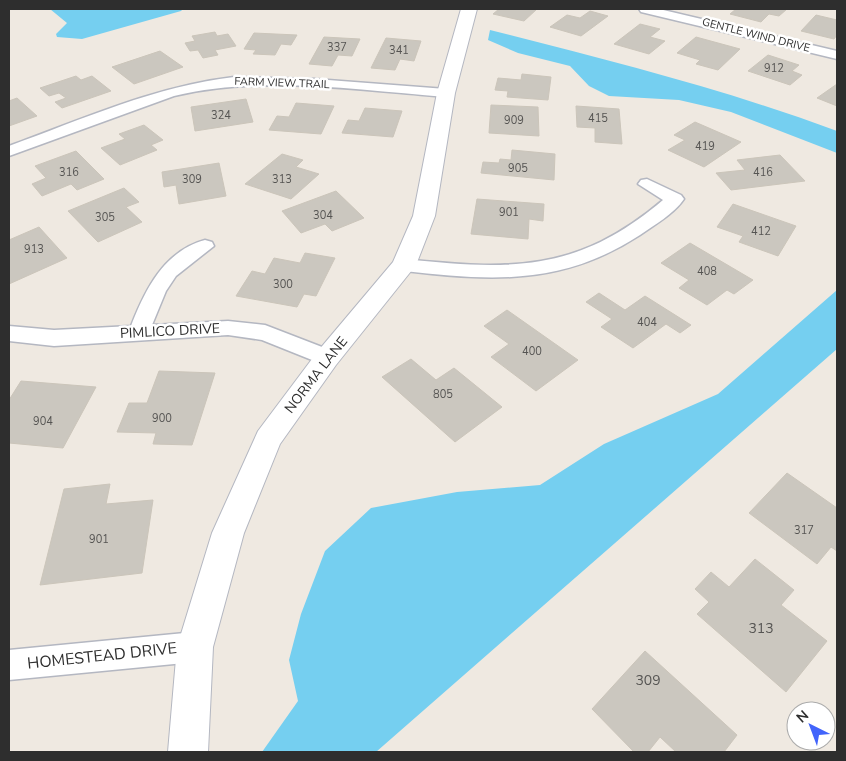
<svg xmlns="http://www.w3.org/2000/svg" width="846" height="761" font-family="'Nunito Sans',sans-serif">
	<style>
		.water { fill: #75cff0 }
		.building { fill: #cbc7bf; stroke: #cbc5ba }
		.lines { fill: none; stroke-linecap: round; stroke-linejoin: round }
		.street-casing { stroke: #b4b7c1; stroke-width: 3 }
		.secondary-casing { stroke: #b4b7c1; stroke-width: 2 }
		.street { fill: #fff; fill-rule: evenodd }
		.secondary { fill: #fff; fill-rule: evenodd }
		.labels { text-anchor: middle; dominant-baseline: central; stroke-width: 5; stroke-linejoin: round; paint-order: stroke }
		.far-street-label { font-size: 11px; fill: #2e2e2e; stroke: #fff }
		.number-label { font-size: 11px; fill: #555452 }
		.street-label { font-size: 14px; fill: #2e2e2e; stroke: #fff }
		.near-number-label { font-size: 14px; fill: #555452 }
		.near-street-label { font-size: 16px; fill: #2e2e2e; stroke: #fff }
	</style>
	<rect width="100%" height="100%" fill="#efe9e1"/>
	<!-- water -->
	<g class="water">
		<polygon points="50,9 183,9 181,11 82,39 57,37 56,34 67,23"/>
		<path d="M490 30C607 60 724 89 837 131V153L731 112 679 100 609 96 589 86 570 66 518 53 488 40Z"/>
		<polygon points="837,290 837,349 376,752 262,752 298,701 289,660 301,614 325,551 371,508 457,492 540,485 604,444 718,394"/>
	</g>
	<!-- building -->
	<g class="building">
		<polygon points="499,9 537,9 524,21 493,14"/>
		<polygon points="736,9 787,9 779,16 769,14 761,22 730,14"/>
		<polygon points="590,11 608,16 581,36 550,27 567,15 580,18"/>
		<polygon points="816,15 837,20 837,35 834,39 801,31"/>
		<polygon points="640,24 660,29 650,37 665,41 649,54 614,44"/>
		<polygon points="215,32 217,36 228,34 236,46 215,50 218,55 203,58 198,50 190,51 185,43 195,41 192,36"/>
		<polygon points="254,33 297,35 291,45 281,44 275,55 253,54 256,50 244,49"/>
		<polygon points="324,37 360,39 352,56 338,55 332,66 309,64"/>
		<polygon points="696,37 740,49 718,70 696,64 700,60 677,53"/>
		<polygon points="386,38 421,41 414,61 400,59 395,70 371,68"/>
		<polygon points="160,51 183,67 134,84 112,67"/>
		<polygon points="768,55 799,65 792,71 802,75 790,85 748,71"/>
		<polygon points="522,74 551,77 548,100 507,97 508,91 495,90 498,78 521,80"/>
		<polygon points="76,76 81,80 92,76 111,91 62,108 55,102 66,98 59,93 49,96 40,88"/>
		<polygon points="837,84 837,106 817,98"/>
		<polygon points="17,98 37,116 9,126 9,101"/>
		<polygon points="246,99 253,122 195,131 191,107"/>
		<polygon points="296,103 334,106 321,134 269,130 277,116 289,117"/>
		<polygon points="491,105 538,107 539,136 489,133"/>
		<polygon points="576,106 619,109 622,144 595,142 595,128 577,127"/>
		<polygon points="365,108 402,111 393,137 342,133 348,120 359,121"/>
		<polygon points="695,122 741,142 704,167 668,150 685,140 674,135"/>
		<polygon points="144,125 163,140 151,145 157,150 120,165 101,148 125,139 119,134"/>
		<polygon points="512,150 555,154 554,180 481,173 483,162 499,163 500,159 511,160"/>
		<polygon points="76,151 104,179 77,190 71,184 42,196 32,184 46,178 35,166"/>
		<polygon points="282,154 303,160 296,167 319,174 291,199 245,184"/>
		<polygon points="780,155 805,181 731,190 716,173 745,170 737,160"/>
		<polygon points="219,163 226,196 179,204 176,185 164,187 162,172"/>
		<polygon points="124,188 139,202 126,207 142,222 98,242 68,211"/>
		<polygon points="336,191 364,218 332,231 325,224 301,233 282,211"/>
		<polygon points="477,199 544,204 543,221 529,219 528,239 471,234"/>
		<polygon points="733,204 796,226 778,256 739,242 743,236 717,227"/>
		<polygon points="39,227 67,258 9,284 9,240"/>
		<polygon points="690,243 753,280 734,294 727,290 707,305 679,288 689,280 661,263"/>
		<polygon points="305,253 335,258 316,296 304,294 297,307 236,296 252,271 265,274 274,258 300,263"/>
		<polygon points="599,293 625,310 645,296 691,325 680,333 666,324 633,348 601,327 612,319 586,302"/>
		<polygon points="507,310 578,360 536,391 491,357 509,344 484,326"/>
		<polygon points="411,359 436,380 454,368 502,407 455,442 382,377"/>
		<polygon points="159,371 215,373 192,445 153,444 156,433 117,432 129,403 147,403"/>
		<polygon points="21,381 96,387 63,448 9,443 9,400"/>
		<polygon points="787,473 837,508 837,551 831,547 817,564 749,513"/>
		<polygon points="110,484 106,504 153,500 142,573 40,585 64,489"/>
		<polygon points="755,559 794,590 781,605 827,641 786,692 697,614 709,602 695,589 711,572 729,587"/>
		<polygon points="645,651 737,735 724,752 676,752 660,737 648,752 634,752 592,709"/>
	</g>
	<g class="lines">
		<defs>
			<g id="street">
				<polygon points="639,9 659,9 837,51 837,59 641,12"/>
				<path d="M234 77 315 79 446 89 453 93 446 97C357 90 262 75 174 96L9 156V146C83 119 156 86 234 77Z"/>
				<path d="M647 179 681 195 684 199C674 214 654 225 640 235 562 286 492 281 404 271L397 269 394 265 397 261 404 259C510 270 577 273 663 200L638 184 641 180Z"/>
				<path d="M205 240 212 242 214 246 176 276 166 291 152 325 228 321 265 325 335 352 338 358 335 364 327 366 262 340 228 335 54 346 9 341V326L54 330 131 326C145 290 164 251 205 240Z"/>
				<polygon points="195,632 206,636 210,647 206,658 195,662 9,680 9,650"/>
			</g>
			<polygon id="secondary" points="461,9 477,9 455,93 435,216 416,265 336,365 280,444 244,533 213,647 208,752 168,752 177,647 212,533 258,431 318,351 393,262 413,216 437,93"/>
		</defs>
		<!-- street casing -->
		<use href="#street" class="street-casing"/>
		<!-- secondary casing -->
		<use href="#secondary" class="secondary-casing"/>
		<!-- street -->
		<use href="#street" class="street"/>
		<!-- secondary -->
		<use href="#secondary" class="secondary"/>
	</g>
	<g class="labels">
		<!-- far-street labels -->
		<g class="far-street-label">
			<text transform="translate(756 35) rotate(14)">GENTLE WIND DRIVE</text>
			<text transform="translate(282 83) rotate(2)">FARM VIEW TRAIL</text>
		</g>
		<!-- number labels -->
		<g class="number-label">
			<text x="337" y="47">337</text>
			<text x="399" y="50">341</text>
			<text x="774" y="68">912</text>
			<text x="221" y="115">324</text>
			<text x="598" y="118">415</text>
			<text x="514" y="120">909</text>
			<text x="705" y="146">419</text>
			<text x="518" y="168">905</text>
			<text x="69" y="172">316</text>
			<text x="763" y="172">416</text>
			<text x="192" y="179">309</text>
			<text x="282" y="179">313</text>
			<text x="509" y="212">901</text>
			<text x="323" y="215">304</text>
			<text x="105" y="217">305</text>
			<text x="761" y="231">412</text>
			<text x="34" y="249">913</text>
			<text x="707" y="271">408</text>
			<text x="283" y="284">300</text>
			<text x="647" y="322">404</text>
			<text x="532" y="351">400</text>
			<text x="443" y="394">805</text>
			<text x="162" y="418">900</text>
			<text x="43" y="421">904</text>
			<text x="804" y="530">317</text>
			<text x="99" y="539">901</text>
		</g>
		<!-- street labels -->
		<g class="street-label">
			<text transform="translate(170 331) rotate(-3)">PIMLICO DRIVE</text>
			<text transform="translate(316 375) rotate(-52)">NORMA LANE</text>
		</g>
		<!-- near-number labels -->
		<g class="near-number-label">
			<text x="761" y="628">313</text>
			<text x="648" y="680">309</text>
		</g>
		<!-- near-street labels -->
		<g class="near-street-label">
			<text transform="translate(102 656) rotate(-6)">HOMESTEAD DRIVE</text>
		</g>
	</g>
	<!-- border -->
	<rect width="846" height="761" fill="none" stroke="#2e2e2e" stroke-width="20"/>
	<!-- north arrow -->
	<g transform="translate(811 726) rotate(318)"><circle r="24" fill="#ffffff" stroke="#ababab"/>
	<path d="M0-4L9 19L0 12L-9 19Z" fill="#4264fb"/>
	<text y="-8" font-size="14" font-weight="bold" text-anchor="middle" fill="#2e2e2e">N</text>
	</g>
</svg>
